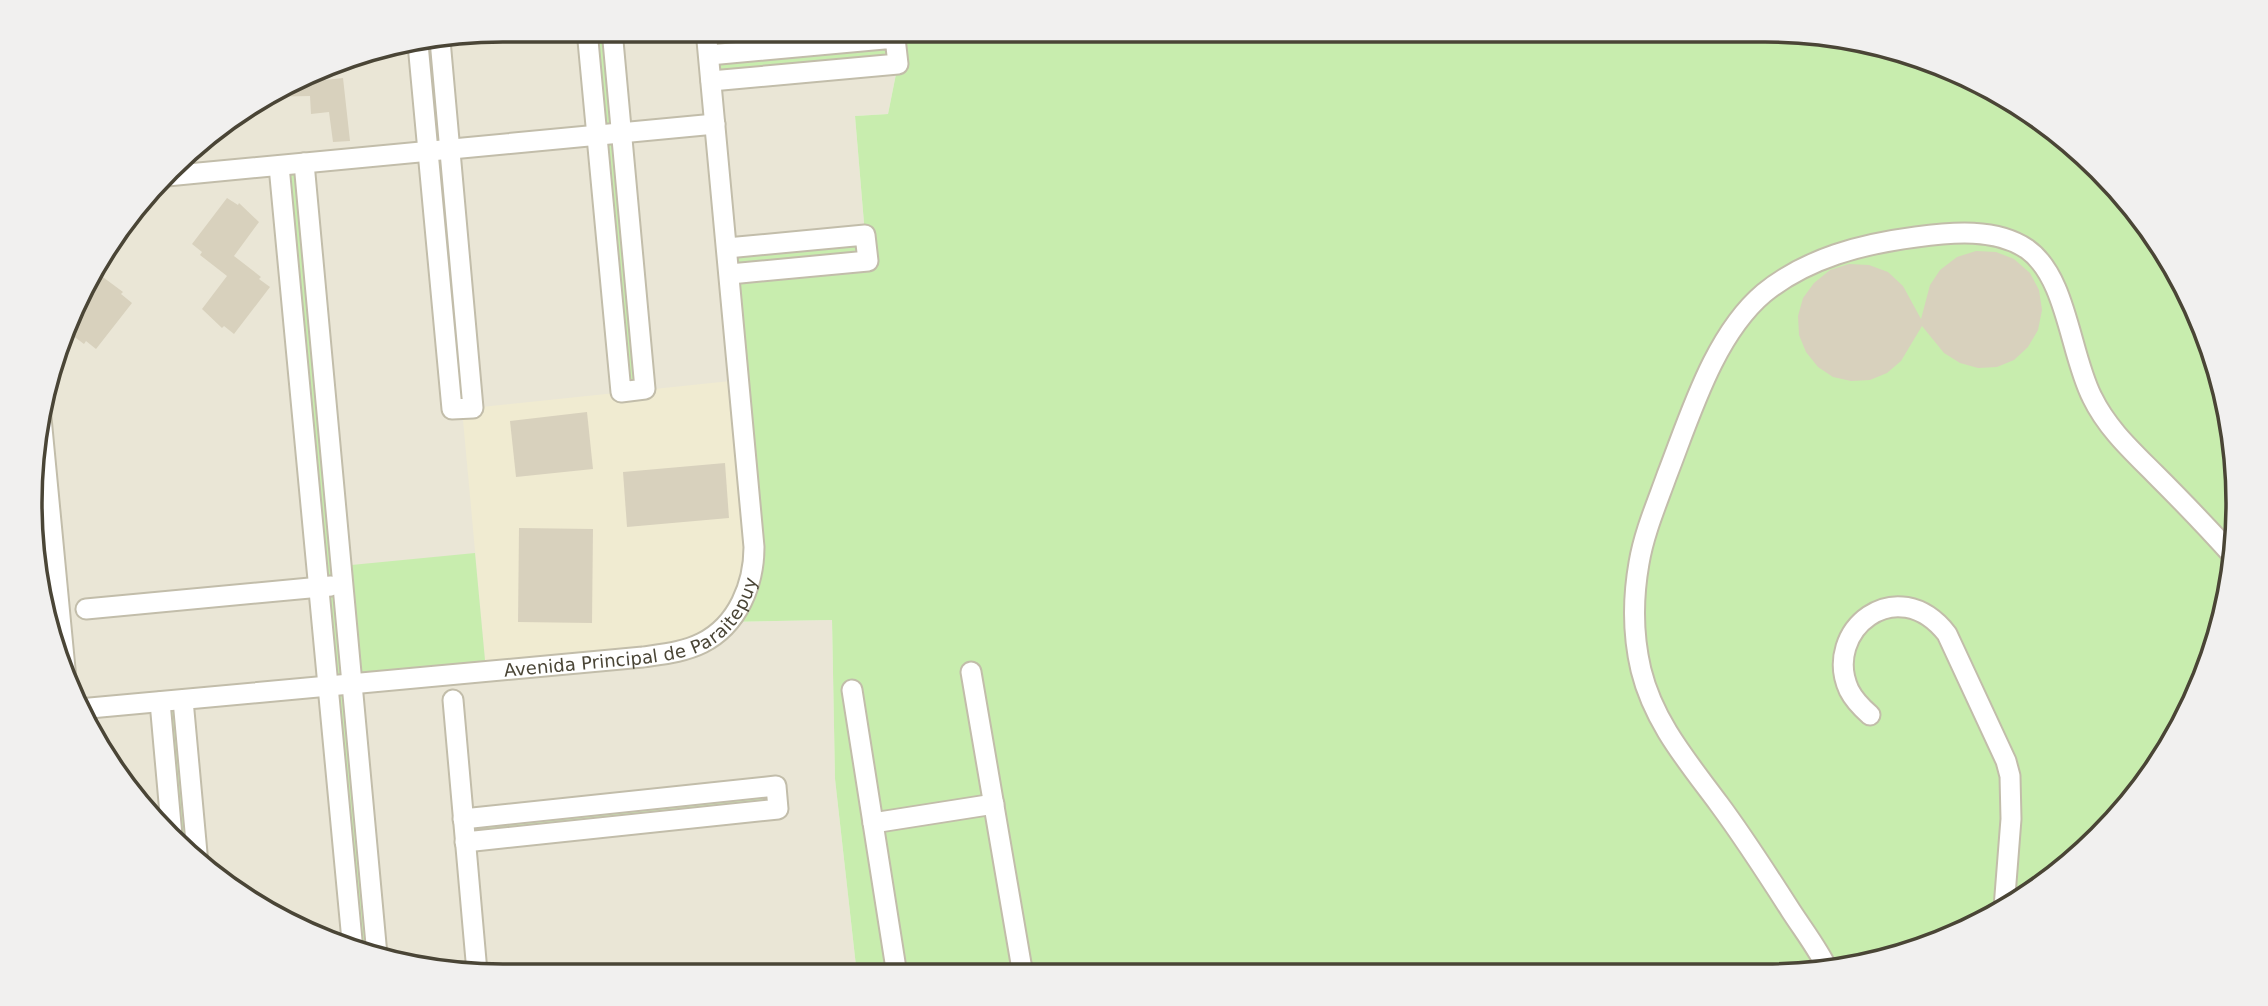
<svg xmlns="http://www.w3.org/2000/svg" width="2268" height="1006" font-family="'DejaVu Sans',sans-serif">
	<style>
		.residential { fill: #eae6d6 }
		.education { fill: #f0ebd1 }
		.green { fill: #c8edae }
		.building { fill: #d8d1bd }
		.lines { fill: none; stroke-linecap: round; stroke-linejoin: round }
		.minor-casing { stroke: #c2bdaa; stroke-width: 23 }
		.minor { stroke: #fff; stroke-width: 19 }
		.labels { text-anchor: middle; dominant-baseline: central; stroke-width: 7; stroke-linejoin: round; paint-order: stroke }
		.street-label { font-size: 18px; fill: #4a4536; stroke: #fff }
		.rim { fill: none; stroke: #4a4536; stroke-width: 3.5 }
	</style>
	<rect width="100%" height="100%" fill="#f5f3e9"/>
	<!-- residential -->
	<polygon class="residential" points="503,30 896,30 898,64 888,114 855,116 865,235 729,622 832,620 835,779 857,975 503,976 351,951 267,913 191,859 93,739 55,655 34,565 39,411 93,267 191,147 267,93 350,55"/>
	<!-- education -->
	<polygon class="education" points="740,380 751,579 704,642 486,671 462,409"/>
	<!-- green -->
	<g class="green">
		<polygon points="587,30 612,30 645,389 621,392"/>
		<polygon points="896,30 1765,30 1917,55 2002,93 2077,147 2141,215 2190,294 2222,381 2237,472 2234,565 2213,655 2158,766 2077,859 1974,928 1827,972 857,975 835,779 832,620 728,622 751,579 727,248 865,235 855,116 888,114 898,64 711,81 709,55"/>
		<polygon points="304,163 341,566 475,553 486,671 352,684 377,955 353,951 279,166"/>
		<polygon points="183,700 191,859 172,836 160,702"/>
		<polygon points="776,786 778,809 465,842 463,819"/>
	</g>
	<!-- building -->
	<g class="building">
		<polygon points="343,78 350,141 333,142 329,112 311,114 310,96 261,97 298,79 298,83"/>
		<polygon points="227,198 238,205 239,203 259,222 234,256 261,277 259,279 270,287 234,334 224,326 222,328 202,309 227,276 200,255 202,252 192,244"/>
		<polygon points="1976,251 1996,252 2014,259 2030,273 2039,290 2042,310 2038,330 2028,347 2014,360 1997,367 1978,368 1960,363 1944,353 1922,326 1901,361 1887,373 1870,380 1851,381 1833,377 1818,367 1806,352 1799,335 1798,316 1803,298 1814,283 1830,270 1849,264 1869,265 1888,272 1903,286 1921,319 1930,285 1940,270 1957,257"/>
		<polygon points="92,269 123,292 121,294 132,303 96,349 86,341 84,344 72,335 74,332 70,329"/>
		<polygon points="587,412 593,469 516,477 510,421"/>
		<polygon points="725,463 729,518 627,527 623,472"/>
		<polygon points="519,528 593,529 592,623 518,622"/>
	</g>
	<g class="lines">
		<defs>
			<g id="minor">
				<polyline points="587,30 621,392 645,389 612,30"/>
				<polyline points="418,44 452,409 473,408 440,40"/>
				<polyline points="709,55 895,38 898,64 711,81"/>
				<polyline points="304,163 377,955"/>
				<polyline points="279,166 353,951"/>
				<polyline points="167,176 715,124"/>
				<polyline points="727,248 865,235 868,261 730,274"/>
				<polyline points="40,407 66,679"/>
				<polyline points="86,609 331,586"/>
				<polyline points="971,672 1023,975"/>
				<polyline points="852,690 897,975"/>
				<polyline points="183,700 198,864"/>
				<polyline points="453,700 477,972"/>
				<polyline points="160,702 172,836"/>
				<path id="s1" d="M79 709 643 657C663 654 684 652 702 643 738 625 754 584 754 547L706 30"/>
				<path d="M1870 715C1862 708 1854 700 1849 690 1822 631 1897 570 1947 634L2006 761 2010 776 2011 819 2004 908"/>
				<polyline points="463,819 776,786 778,809 465,842"/>
				<polyline points="873,823 994,804"/>
				<path d="M1829 972C1819 950 1804 931 1791 911 1768 875 1745 839 1719 804 1688 762 1654 723 1641 670 1633 636 1633 597 1639 563 1644 533 1657 503 1667 475 1690 416 1714 335 1764 293 1807 258 1862 244 1916 237 1952 232 1996 228 2027 249 2067 277 2070 354 2092 397 2107 428 2131 450 2155 474 2182 501 2209 529 2234 557"/>
			</g>
		</defs>
		<!-- minor casing -->
		<use href="#minor" class="minor-casing"/>
		<!-- minor -->
		<use href="#minor" class="minor"/>
	</g>
	<g class="labels">
		<!-- street labels -->
		<g class="street-label">
			<text stroke="none"><textPath href="#s1" startOffset="569">Avenida Principal de Paraitepuy</textPath></text>
		</g>
	</g>
	<!-- crop -->
	<path d="M0 0H2268V1006H0ZM503 42H1765A461 461 0 0 1 2226 503V503A461 461 0 0 1 1765 964H503A461 461 0 0 1 42 503V503A461 461 0 0 1 503 42Z" fill="#f1f0ef" fill-rule="evenodd"/>
	<path class="rim" d="M503 42H1765A461 461 0 0 1 2226 503V503A461 461 0 0 1 1765 964H503A461 461 0 0 1 42 503V503A461 461 0 0 1 503 42Z"/>
</svg>
